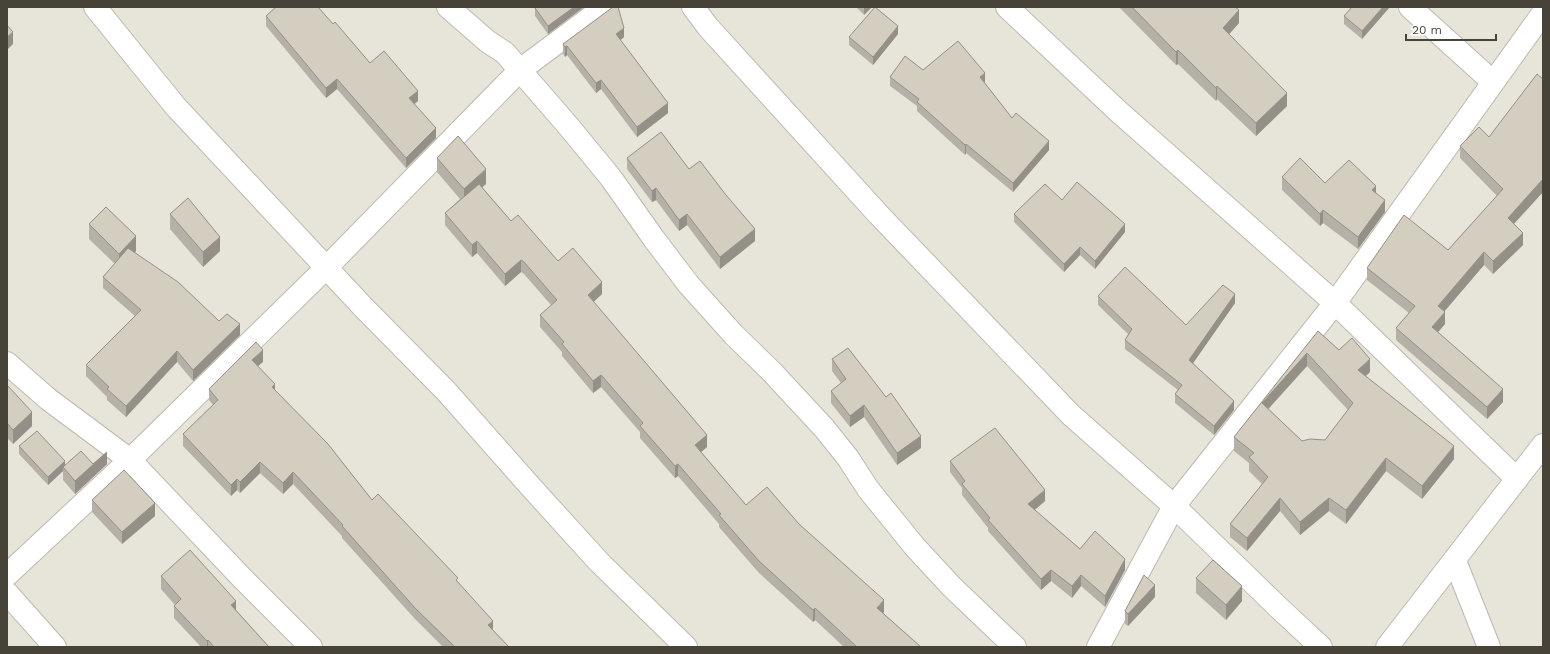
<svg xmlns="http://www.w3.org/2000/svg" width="1550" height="654" font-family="'Work Sans',sans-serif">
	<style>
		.residential { fill: #e7e4d9 }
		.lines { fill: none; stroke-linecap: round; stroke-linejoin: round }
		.minor-casing { stroke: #bebaad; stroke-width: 24 }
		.tertiary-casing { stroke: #bebaad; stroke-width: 24 }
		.minor { stroke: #fff; stroke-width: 22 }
		.tertiary { stroke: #fff; stroke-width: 22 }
		.wall { fill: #b6b1a6; fill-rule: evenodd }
		.shaded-wall { fill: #949087 }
		.building { fill: #d4cec1; stroke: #949087; fill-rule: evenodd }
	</style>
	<rect width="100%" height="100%" fill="#f3f2ea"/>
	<!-- residential -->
	<rect class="residential" x="7" y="7" width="1536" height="640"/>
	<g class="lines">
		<defs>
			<g id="minor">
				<polyline points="95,7 176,107 365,309 446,391 530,486 599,562 686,647"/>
				<polyline points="448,7 487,41 505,53 570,128 611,178 654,239 689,285 734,335 772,372 824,428 848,458 868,489 915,547 952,587 1015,647"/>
				<polyline points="693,7 708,27 879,215 1071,415 1174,506 1278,607 1321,647"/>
				<polyline points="1007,7 1119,112 1335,303 1517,479"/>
				<polyline points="1410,7 1493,82"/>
				<polyline points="7,363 48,399 130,460 243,579 311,647"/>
				<polyline points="1455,561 1489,647"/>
				<polyline points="7,575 130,460 326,268 520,70 605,7"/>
				<polyline points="7,593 55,647"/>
				<polyline points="1098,647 1174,506 1335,303 1543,13"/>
			</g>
			<polyline id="tertiary" points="1387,647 1543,445"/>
		</defs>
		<!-- minor casing -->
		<use href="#minor" class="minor-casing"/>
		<!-- tertiary casing -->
		<use href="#tertiary" class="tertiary-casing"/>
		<!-- minor -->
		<use href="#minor" class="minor"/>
		<!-- tertiary -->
		<use href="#tertiary" class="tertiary"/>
	</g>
	<!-- wall -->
	<g class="wall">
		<polygon points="584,7 548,34 535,16 535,8"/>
		<polygon points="856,7 872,7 864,15"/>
		<polygon points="1119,7 1235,7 1239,23 1229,34 1287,106 1256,136 1217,99 1216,101 1178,64 1176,65"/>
		<polygon points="1389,7 1389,8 1362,39 1344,24 1344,16"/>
		<polygon points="266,16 333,24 370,63 418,101 414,104 436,138 406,168 337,89 326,98 266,26"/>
		<polygon points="898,34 873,65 849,45 849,37"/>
		<polygon points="624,37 620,40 668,113 637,137 601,89 596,93 567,55 565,57 563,54 563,44"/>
		<polygon points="923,70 985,82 985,83 1012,118 1049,150 1013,192 966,153 965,155 917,111 917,106 890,86 890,77"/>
		<polygon points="1543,79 1543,192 1514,224 1523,245 1493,274 1484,265 1444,311 1445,324 1438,332 1503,402 1487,419 1396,340 1396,328 1409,313 1367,280 1367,268 1448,250 1497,196 1460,158 1460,146 1489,137"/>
		<polygon points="437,158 486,184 482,187 511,221 558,261 602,294 593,302 707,447 701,452 746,505 799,524 884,612 883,613 921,647 844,647 815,620 813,622 759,573 719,527 719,524 678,476 675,478 640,438 640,432 601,387 593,393 562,356 562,352 540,327 540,315 551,305 524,274 521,272 505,286 477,253 472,257 445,225 445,213 460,199 437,172"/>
		<polygon points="627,158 689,169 755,241 720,269 687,225 679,231 656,200 652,202 627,169"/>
		<polygon points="1282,177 1325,183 1376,192 1385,212 1358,249 1323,223 1320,226 1282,190"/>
		<polygon points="1062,200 1125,232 1095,269 1080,255 1064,272 1014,222 1014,214"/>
		<polygon points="170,214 220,251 203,267 170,229"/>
		<polygon points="89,224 136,251 135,253 219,321 240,335 193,381 177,362 126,417 107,400 107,397 86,376 86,365 135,316 103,288 103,277 115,264 89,239"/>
		<polygon points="1098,296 1186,325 1235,303 1193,363 1234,410 1214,435 1175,403 1175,394 1178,390 1125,349 1125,340 1128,334 1098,305"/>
		<path d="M1318 331 1339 350 1370 372 1366 376 1454 459 1422 499 1386 471 1346 524 1329 511 1300 535 1280 511 1247 551 1230 537V524L1262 484 1249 471V463L1234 451V437ZM1307 366 1348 410 1325 440 1302 441 1268 409Z"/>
		<polygon points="832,359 921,448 897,465 864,417 850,427 831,403 831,391 841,383 832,371"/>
		<polygon points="263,362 258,366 275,390 372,500 458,582 493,630 509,647 443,647 415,619 342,538 342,536 293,484 283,494 260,473 240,493 237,490 231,496 183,446 183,434 213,405 209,400 209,389"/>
		<polygon points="7,385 32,426 13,444 7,438"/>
		<polygon points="19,446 65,465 93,464 107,464 75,494 63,480 63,471 48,485 19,454"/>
		<polygon points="950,461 1045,501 1035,510 1080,549 1125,570 1105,607 1081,586 1072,598 1051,581 1041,590 988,531 988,528 962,495 962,488 950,472"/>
		<polygon points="92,500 155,516 122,544 92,512"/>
		<polygon points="161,576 236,610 269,647 201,647 174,618 174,606 175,605 161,589"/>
		<polygon points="1196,578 1242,601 1226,620 1196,593"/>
		<polygon points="1155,597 1128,626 1125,624 1125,611"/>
	</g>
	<!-- shaded-wall -->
	<g class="shaded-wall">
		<polygon points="574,7 584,7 548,34 548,26"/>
		<polygon points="864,7 872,7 864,15"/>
		<polygon points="1383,7 1389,7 1389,8 1362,39 1362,31"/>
		<polygon points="1239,10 1239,23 1223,41 1223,28"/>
		<polygon points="898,26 898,34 873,65 873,57"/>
		<polygon points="624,28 624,37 616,44 616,34"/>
		<polygon points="13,32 13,44 7,50 7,37"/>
		<polygon points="567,46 567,55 565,57 565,47"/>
		<polygon points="1178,50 1178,64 1176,65 1176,52"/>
		<polygon points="985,73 985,82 980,87 980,77"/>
		<polygon points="337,79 337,89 326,98 326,88"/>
		<polygon points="601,80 601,89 596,93 596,83"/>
		<polygon points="1217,86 1217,99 1216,101 1216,88"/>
		<polygon points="418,91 418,101 409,108 409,98"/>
		<polygon points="1287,93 1287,106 1256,136 1256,123"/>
		<polygon points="668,103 668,113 637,137 637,127"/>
		<polygon points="436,128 436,138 406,168 406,158"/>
		<polygon points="1049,141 1049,150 1013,192 1013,183"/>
		<polygon points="966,144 966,153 965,155 965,145"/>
		<polygon points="486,169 486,184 464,203 464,189"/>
		<polygon points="1543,179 1543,192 1508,230 1508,218"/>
		<polygon points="1376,186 1376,199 1372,190"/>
		<polygon points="656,188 656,200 652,202 652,191"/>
		<polygon points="1385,200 1385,212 1358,249 1358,237"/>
		<polygon points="1323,210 1323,223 1320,226 1320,214"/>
		<polygon points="687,214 687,225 679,231 679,220"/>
		<polygon points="1125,224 1125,232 1095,269 1095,261"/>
		<polygon points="755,229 755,241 720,269 720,257"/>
		<polygon points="1523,233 1523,245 1493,274 1493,261"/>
		<polygon points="136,236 136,251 119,268 119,254"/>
		<polygon points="220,237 220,251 203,267 203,252"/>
		<polygon points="477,241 477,253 472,257 472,245"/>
		<polygon points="1080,247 1080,255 1064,272 1064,264"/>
		<polygon points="1484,252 1484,265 1438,319 1438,306"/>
		<polygon points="521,260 521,272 505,286 505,274"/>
		<polygon points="602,282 602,294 588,307 588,295"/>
		<polygon points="1235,294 1235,303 1189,369 1189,360"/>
		<polygon points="1445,312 1445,324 1432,339 1432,327"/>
		<polygon points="240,324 240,335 193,381 193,370"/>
		<polygon points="263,350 263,362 252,371 252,360"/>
		<polygon points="177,351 177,362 126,417 126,406"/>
		<polygon points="1307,353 1307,366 1262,416 1262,403"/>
		<polygon points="1370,359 1370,372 1358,383 1358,370"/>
		<polygon points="601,375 601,387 593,393 593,381"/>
		<polygon points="275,384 275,396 272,387"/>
		<polygon points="1503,389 1503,402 1487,419 1487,407"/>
		<polygon points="1234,401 1234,410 1214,435 1214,426"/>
		<polygon points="864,405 864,417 850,427 850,416"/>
		<polygon points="32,412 32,426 13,444 13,430"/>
		<polygon points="707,435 707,447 695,457 695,445"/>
		<polygon points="921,436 921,448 897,465 897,453"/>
		<polygon points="1454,446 1454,459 1422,499 1422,486"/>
		<polygon points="107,452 107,464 75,494 75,481"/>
		<polygon points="1386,458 1386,471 1346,524 1346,510"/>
		<polygon points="65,461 65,469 63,467 63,471 48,485 48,477"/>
		<polygon points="260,462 260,473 240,493 240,482"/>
		<polygon points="678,464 678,476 675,478 675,466"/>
		<polygon points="293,472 293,484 283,494 283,483"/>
		<polygon points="237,479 237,490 231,496 231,485"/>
		<polygon points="1045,490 1045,501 1028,515 1028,504"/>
		<polygon points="1280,498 1280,511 1247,551 1247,538"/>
		<polygon points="1329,498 1329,511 1300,535 1300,522"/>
		<polygon points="155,503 155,516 122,544 122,532"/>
		<polygon points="1125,559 1125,570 1105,607 1105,596"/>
		<polygon points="1051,570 1051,581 1041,590 1041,579"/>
		<polygon points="1081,575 1081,586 1072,598 1072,586"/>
		<polygon points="1155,585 1155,597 1128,626 1128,614"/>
		<polygon points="1242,586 1242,601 1226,620 1226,605"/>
		<polygon points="884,600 884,612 877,620 877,608"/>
		<polygon points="236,601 236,614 231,605"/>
		<polygon points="815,608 815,620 813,622 813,610"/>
		<polygon points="493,621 493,633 488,625"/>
		<polygon points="208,640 208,647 207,647 207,641"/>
	</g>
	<!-- building -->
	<g class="building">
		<polygon points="276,7 318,7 333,24 335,22 370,63 384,51 418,91 409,98 436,128 406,158 337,79 326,88 266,16"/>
		<polygon points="537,7 574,7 548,26 535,8"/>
		<polygon points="613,7 618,7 624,28 616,34 668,103 637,127 601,80 596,83 567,46 565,47 563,44"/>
		<polygon points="875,7 898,26 873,57 849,37"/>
		<polygon points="1132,7 1235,7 1239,10 1223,28 1287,93 1256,123 1217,86 1216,88 1178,50 1176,52"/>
		<polygon points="1352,7 1383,7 1362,31 1344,16"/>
		<polygon points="7,25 13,32 7,37"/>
		<polygon points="958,41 985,73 980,77 1012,118 1016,113 1049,141 1013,183 966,144 965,145 917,102 919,99 890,77 905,56 923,70"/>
		<polygon points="1537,74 1543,79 1543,179 1508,218 1523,233 1493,261 1484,252 1438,306 1445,312 1432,327 1503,389 1487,407 1396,328 1415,306 1367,268 1404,215 1448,250 1503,189 1460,146 1479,127 1489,137"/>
		<polygon points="661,132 689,169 700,161 726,195 755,229 720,257 687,214 679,220 656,188 652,191 627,158"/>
		<polygon points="458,136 486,169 464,189 437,158"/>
		<polygon points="1300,158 1325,183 1349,160 1376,186 1372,190 1385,200 1358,237 1323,210 1320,214 1282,177"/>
		<polygon points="1077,182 1125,224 1095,261 1080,247 1064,264 1014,214 1045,184 1062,200"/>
		<polygon points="479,184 511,221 518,215 558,261 573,248 602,282 588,295 707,435 695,445 746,505 767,487 799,524 884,600 877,608 921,647 857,647 815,608 813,610 759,561 719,515 721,514 678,464 675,466 640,426 643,423 601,375 593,381 562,344 564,342 540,315 557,300 524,262 521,260 505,274 477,241 472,245 445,213"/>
		<polygon points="188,198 220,237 203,252 170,214"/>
		<polygon points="106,207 136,236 119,254 89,224"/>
		<polygon points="128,248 178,282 219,321 227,314 240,324 193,370 177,351 126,406 107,389 109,387 86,365 141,310 103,277"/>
		<polygon points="1125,267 1186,325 1223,285 1235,294 1189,360 1234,401 1214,426 1175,394 1182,385 1125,340 1132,329 1098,296"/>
		<path d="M1318 331 1339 350 1352 338 1370 359 1358 370 1454 446 1422 486 1386 458 1346 510 1329 498 1300 522 1280 498 1247 538 1230 524 1268 477 1249 457 1254 453 1234 437ZM1307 353 1353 403 1325 440 1310 439 1302 441 1262 403Z"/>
		<polygon points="256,342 263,350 252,360 275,384 272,387 328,444 372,500 378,494 458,578 456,580 493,621 488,625 509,647 455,647 415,608 342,526 343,525 293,472 283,483 260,462 240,482 237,479 231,485 183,434 218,400 209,389"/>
		<polygon points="848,348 886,397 891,393 921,436 897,453 864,405 850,416 831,391 846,379 832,359"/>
		<polygon points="7,385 32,412 13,430 7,423"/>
		<polygon points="995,428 1045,490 1028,504 1080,549 1095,531 1125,559 1105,596 1081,575 1072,586 1051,570 1041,579 988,520 990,518 962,484 965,481 950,461"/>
		<polygon points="37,431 65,461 48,477 19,446"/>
		<polygon points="81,451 93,464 107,452 75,481 63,467"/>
		<polygon points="124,470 155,503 122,532 92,500"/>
		<polygon points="190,550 236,601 231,605 269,647 214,647 208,640 207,641 174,606 181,599 161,576"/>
		<polygon points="1213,560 1242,586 1226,605 1196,578"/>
		<polygon points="1144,575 1155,585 1128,614 1125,611"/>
	</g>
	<!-- border -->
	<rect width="1550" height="654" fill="none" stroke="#474339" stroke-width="16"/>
	<!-- scale -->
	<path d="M1406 34v6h90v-6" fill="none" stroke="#474339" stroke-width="2"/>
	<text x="1412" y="34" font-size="12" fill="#474339" stroke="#ffffff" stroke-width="3" paint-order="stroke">20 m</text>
</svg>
